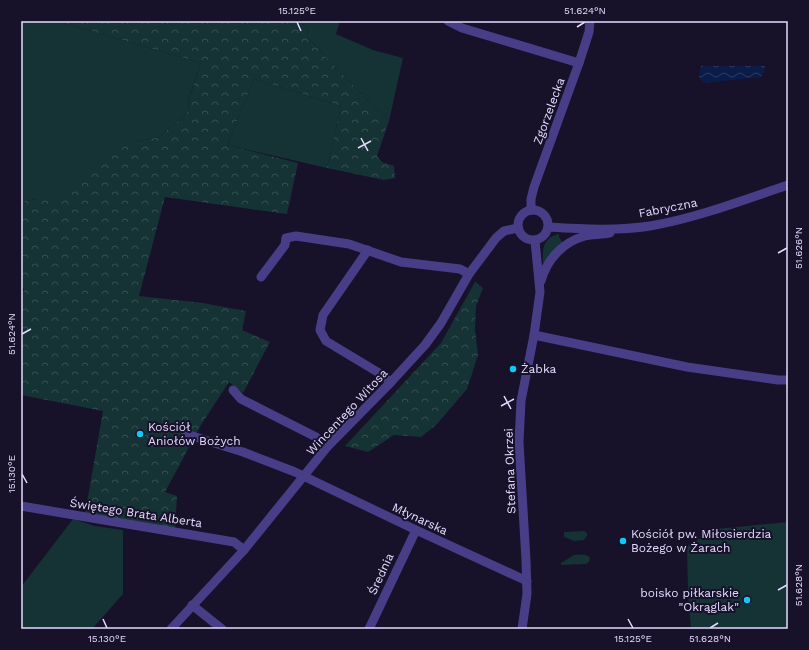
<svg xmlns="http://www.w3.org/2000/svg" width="809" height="650" font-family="'Work Sans',sans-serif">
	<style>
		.grass { fill: #153234 }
		.forest { fill: url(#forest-crowns) }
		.water { fill: url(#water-waves) }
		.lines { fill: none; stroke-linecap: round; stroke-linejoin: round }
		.minor { stroke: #483e87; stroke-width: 9 }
		.ticks { fill: none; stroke: #e3dbfe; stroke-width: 1.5 }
		.poi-dot { fill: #0ccaf9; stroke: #18112a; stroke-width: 1.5 }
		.labels { text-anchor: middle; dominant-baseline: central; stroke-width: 4; stroke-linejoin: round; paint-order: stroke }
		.street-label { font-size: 12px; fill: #e3dbfe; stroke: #18112a }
		.poi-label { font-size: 12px; fill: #e3dbfe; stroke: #18112a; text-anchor: start }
		.neatline { fill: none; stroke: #e3dbfe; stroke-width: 1.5 }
		.ticks-label { font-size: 10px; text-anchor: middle; fill: #e3dbfe }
	</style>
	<defs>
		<pattern id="forest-crowns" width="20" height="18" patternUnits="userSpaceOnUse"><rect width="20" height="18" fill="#153234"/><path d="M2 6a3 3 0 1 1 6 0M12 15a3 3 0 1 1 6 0" fill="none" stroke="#374f52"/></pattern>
		<pattern id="water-waves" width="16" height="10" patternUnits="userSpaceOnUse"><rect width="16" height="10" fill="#0c1c48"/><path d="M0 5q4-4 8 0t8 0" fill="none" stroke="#2f3c63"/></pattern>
	</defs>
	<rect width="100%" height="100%" fill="#18112a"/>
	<!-- grass -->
	<g class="grass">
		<polygon points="21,21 56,21 201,63 188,101 189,109 182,119 172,125 160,137 134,142 52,199 37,199 21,202"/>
		<polygon points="293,21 340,21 336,34 373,50 403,58 389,121 364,97 308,38 307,26"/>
		<polygon points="254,79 341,106 327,168 227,145"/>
		<path d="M559 234V237L563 243 543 264C542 250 543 237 559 234Z"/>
		<polygon points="73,519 95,526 123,530 123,594 92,629 21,629 21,587"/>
		<polygon points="788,522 788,629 691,629 688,593 687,546 716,529"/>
		<polygon points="584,531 587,533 587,536 584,540 574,541 564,537 564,532"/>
		<path d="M574 555C580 555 586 553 590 558L589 562 586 564 561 565V563Z"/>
	</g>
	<!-- forest -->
	<g class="forest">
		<polygon points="56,21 293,21 307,26 308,38 364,97 389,121 377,156 382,162 394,166 395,178 384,180 327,168 341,106 254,79 227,145 298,163 287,214 165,197 139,296 203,303 246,311 242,330 270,342 243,393 229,382 201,425 165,492 177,496 175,529 85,514 103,411 21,395 21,301 24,289 21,286 21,202 37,199 52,199 64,190 109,154 134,142 160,137 172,125 182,119 189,109 188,102 201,63"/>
		<polygon points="475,282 483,288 476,306 475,329 478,355 467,389 437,424 421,437 394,435 368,452 345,446 441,343"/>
	</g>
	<!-- water -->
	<polygon class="water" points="701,66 765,66 764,72 761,77 703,83 699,77"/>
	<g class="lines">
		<!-- minor -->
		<g class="minor">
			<polyline points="448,21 462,28 579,63"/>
			<circle cx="533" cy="225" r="15"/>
			<polyline points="531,210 531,199 534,187 579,63 589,32 590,21"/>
			<path d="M549 227C582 229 617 231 650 226 697 218 743 200 788 185"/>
			<polyline points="368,250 323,315 320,330 326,341 379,373 391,382"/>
			<polyline points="261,277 285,245 286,238 296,236 349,244 401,262 460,269 469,274"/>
			<path d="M541 281C547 259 563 242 585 236 593 234 602 235 610 233"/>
			<polyline points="534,335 687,367 778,380 788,380"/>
			<polyline points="233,390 241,399 316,437 328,446"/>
			<polyline points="186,434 243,452 295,472 416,530 527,581"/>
			<polyline points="21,506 234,542 244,550"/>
			<polyline points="192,605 222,629"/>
			<polyline points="171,629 244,550 328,446 391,382 425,345 441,323 469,274 496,238 504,231 518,228"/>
			<polyline points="369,629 416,530"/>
			<polyline points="522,629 527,594 526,560 519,442 521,401 534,335 540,292 535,241"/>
		</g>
	</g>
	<!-- ticks -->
	<path class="ticks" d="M297 22 301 31M577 27 585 22M361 138 368 151M358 148 371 141M778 253 787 248M22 334 31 329M504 396 511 409M501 406 514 399M22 474 27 483M778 590 787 585M103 619 107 628M628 619 633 628M710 628 718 623"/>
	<!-- markers -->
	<g class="poi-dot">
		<circle cx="513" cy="369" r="4"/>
		<circle cx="140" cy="434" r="4"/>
		<circle cx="623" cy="541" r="4"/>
		<circle cx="747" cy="600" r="4"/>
	</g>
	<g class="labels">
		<!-- street labels -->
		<g class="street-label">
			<text transform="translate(549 111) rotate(-70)">Zgorzelecka</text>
			<text transform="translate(668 208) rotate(-11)">Fabryczna</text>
			<text transform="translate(347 412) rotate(-47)">Wincentego Witosa</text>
			<text transform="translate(510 471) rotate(-92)">Stefana Okrzei</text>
			<text transform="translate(136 513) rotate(9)">Świętego Brata Alberta</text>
			<text transform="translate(420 519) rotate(25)">Młynarska</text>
			<text transform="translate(381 574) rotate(-65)">Średnia</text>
		</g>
		<!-- poi labels -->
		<g class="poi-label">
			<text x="521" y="369">Żabka</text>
			<text x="148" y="427">Kościół<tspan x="148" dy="14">Aniołów Bożych</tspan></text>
			<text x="631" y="534">Kościół pw. Miłosierdzia<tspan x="631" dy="14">Bożego w Żarach</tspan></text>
			<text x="739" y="593" text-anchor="end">boisko piłkarskie<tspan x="739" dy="14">"Okrąglak"</tspan></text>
		</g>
	</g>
	<!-- border -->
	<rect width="809" height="650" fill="none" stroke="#18112a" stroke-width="44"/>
	<rect x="22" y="22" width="765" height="606" class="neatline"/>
	<g class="ticks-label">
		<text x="297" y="14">15.125°E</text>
		<text x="585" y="14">51.624°N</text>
		<text transform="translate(798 248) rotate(-90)" y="4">51.626°N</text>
		<text transform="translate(11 334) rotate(-90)" y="4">51.624°N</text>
		<text transform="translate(11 474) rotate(-90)" y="4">15.130°E</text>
		<text transform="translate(798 585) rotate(-90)" y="4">51.628°N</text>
		<text x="107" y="642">15.130°E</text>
		<text x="633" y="642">15.125°E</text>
		<text x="710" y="642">51.628°N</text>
	</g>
</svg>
